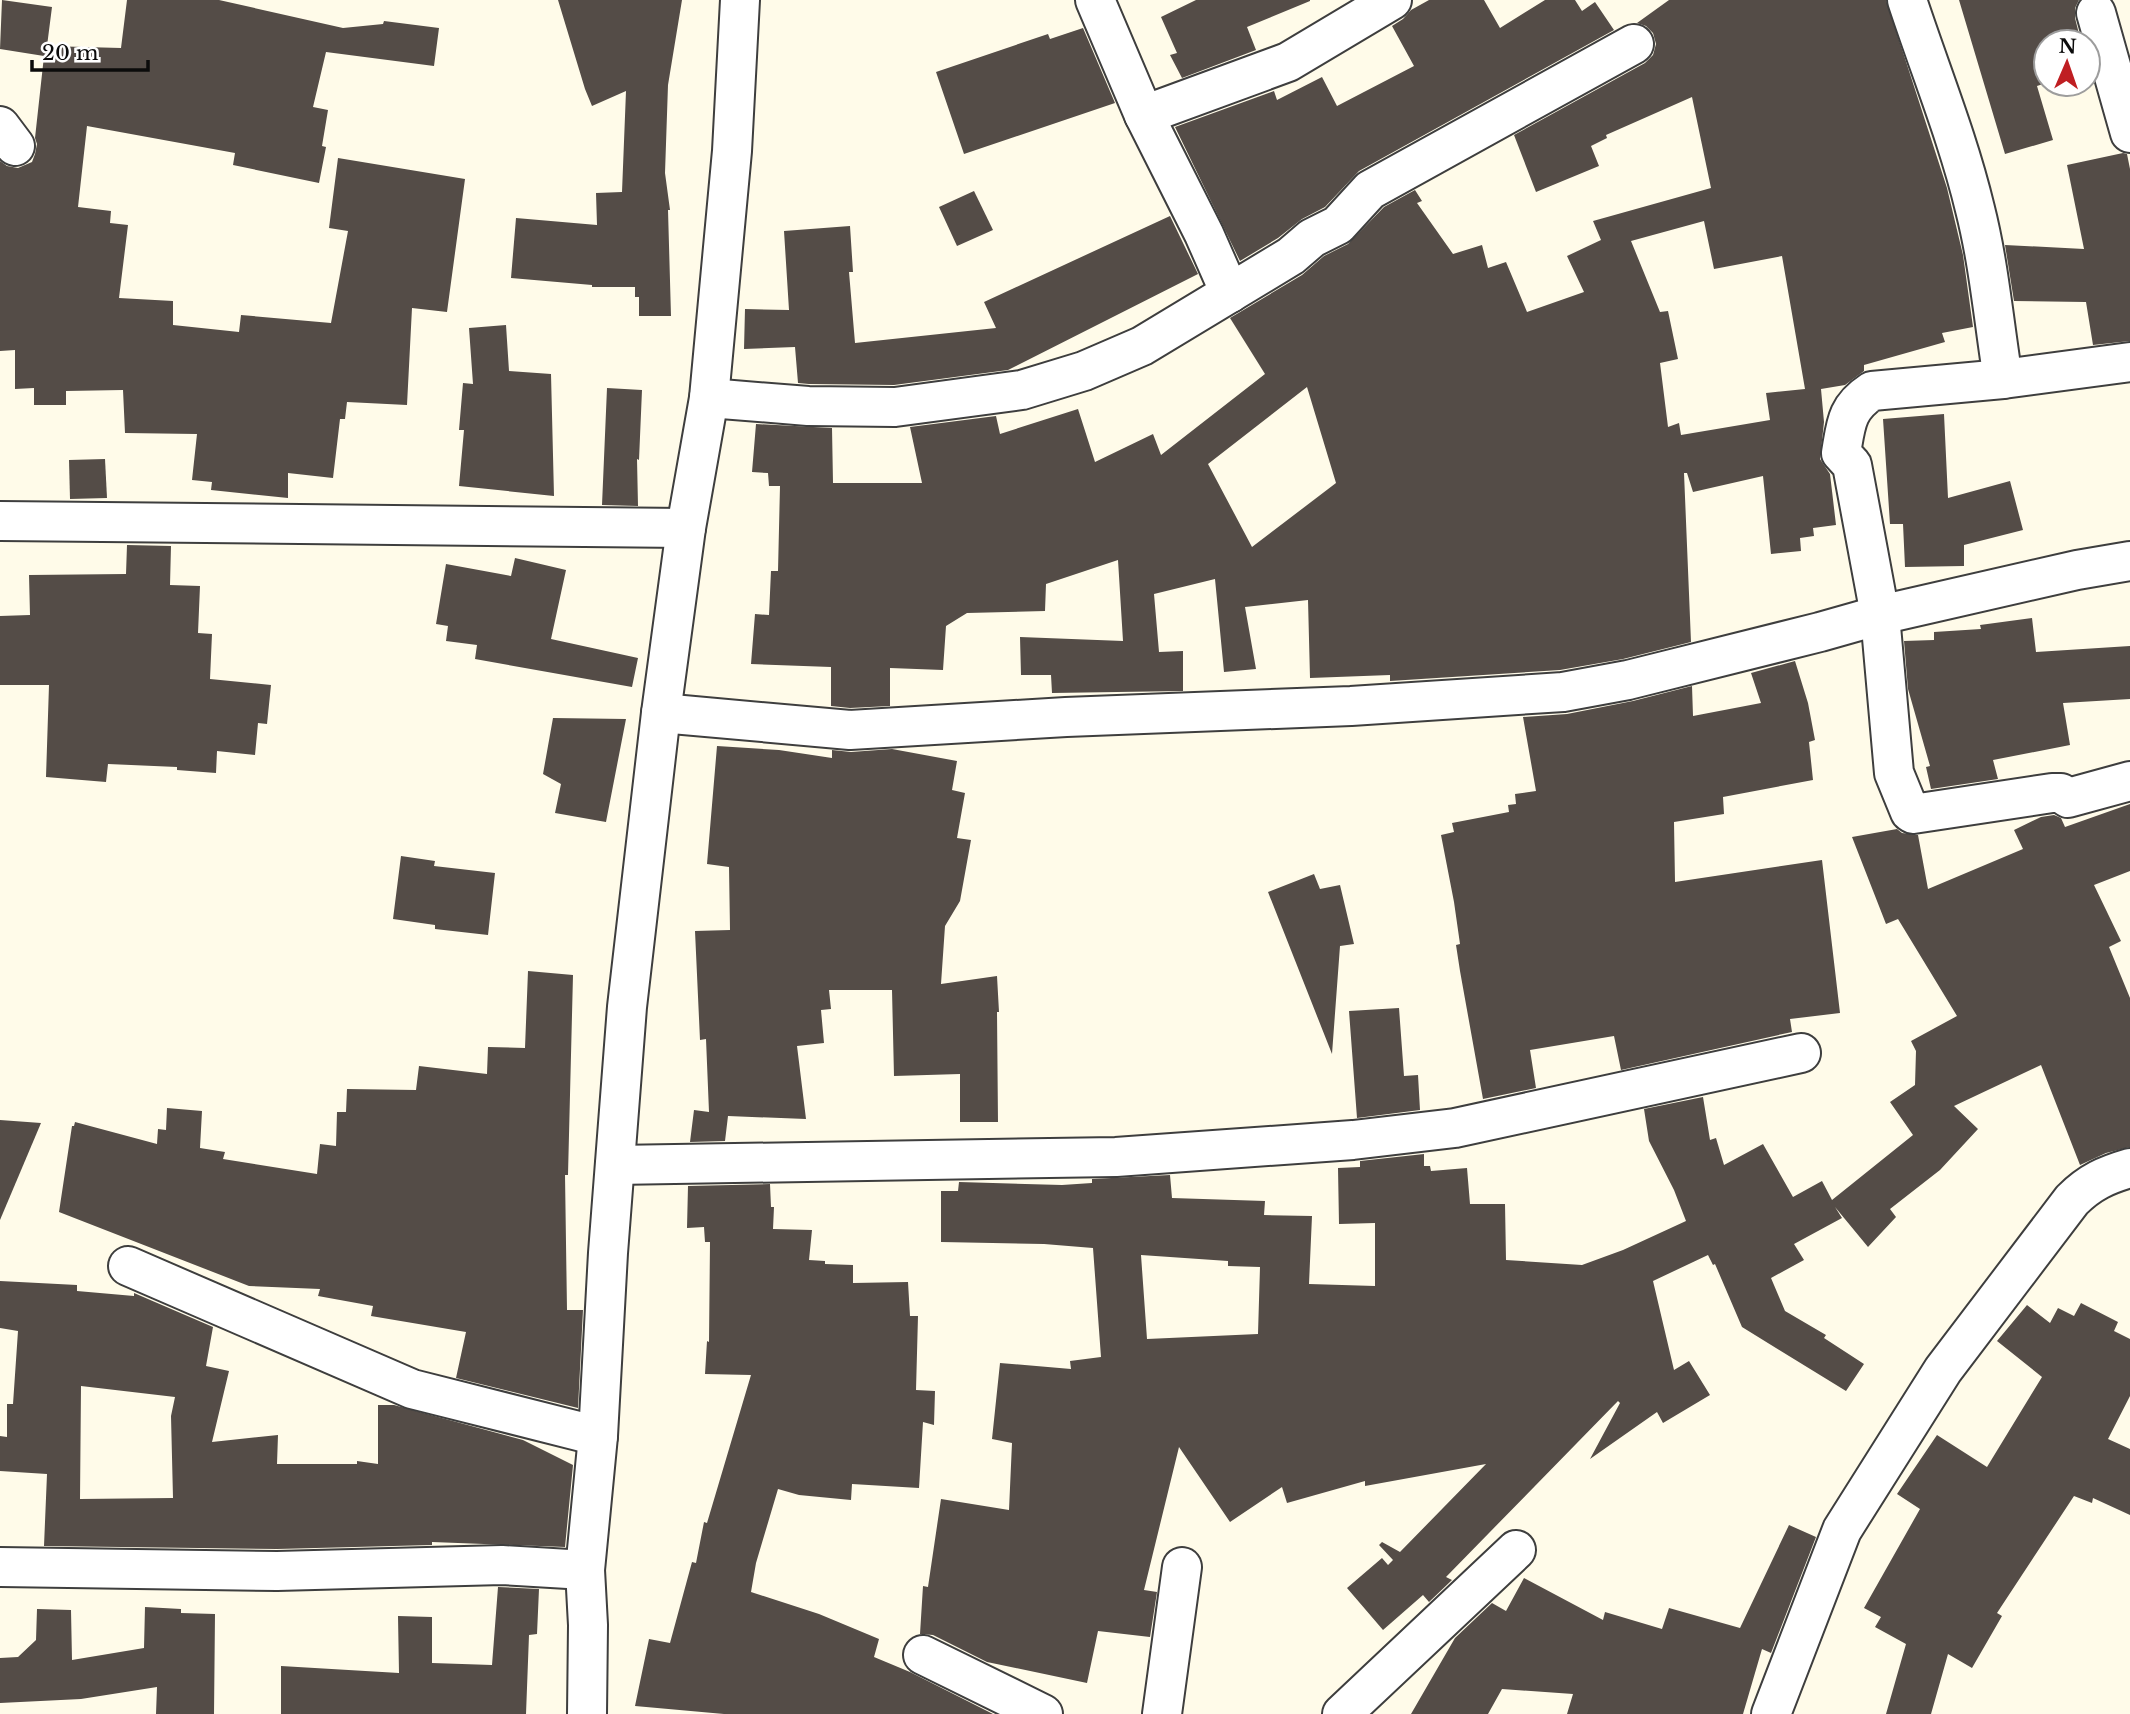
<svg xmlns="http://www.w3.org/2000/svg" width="2130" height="1714" font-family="'Libre Baskerville',serif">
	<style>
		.building { fill: #544c47; fill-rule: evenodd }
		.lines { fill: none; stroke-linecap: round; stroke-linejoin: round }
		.minor-casing { stroke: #3e3e3e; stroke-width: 42 }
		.minor { stroke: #fff; stroke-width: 38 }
	</style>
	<rect width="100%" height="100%" fill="#fffbe9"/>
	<!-- building -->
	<g class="building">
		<polygon points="2,0 52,7 47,46 121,48 127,0 219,0 343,28 383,24 384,21 439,28 434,66 326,52 313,107 328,110 322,146 326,147 319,183 233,165 235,153 87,126 78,207 111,211 110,223 128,225 119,298 173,301 173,325 239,332 241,315 331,323 348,231 329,228 338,158 465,179 447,312 412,308 407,405 347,402 345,419 340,419 333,478 288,473 288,498 211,490 212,482 192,480 197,434 125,433 123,390 66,391 66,405 34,405 34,388 15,389 15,350 0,351 0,161 7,166 18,168 32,162 35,154 37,144 35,138 44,56 0,49"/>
		<polygon points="558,0 682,0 668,85 665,173 670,210 668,210 671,316 639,316 639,297 635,297 635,287 592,287 592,285 511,278 516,218 597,225 596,193 622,192 626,91 592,106 585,89"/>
		<polygon points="1196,0 1310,0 1310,1 1247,27 1256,50 1182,78 1170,55 1177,53 1161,17"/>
		<polygon points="1429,0 1484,0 1500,28 1545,0 1575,0 1582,11 1595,2 1614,30 1359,171 1325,207 1302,219 1278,238 1240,261 1175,127 1274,91 1277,100 1322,77 1337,106 1414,66 1392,26 1403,19 1411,10"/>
		<path d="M1669 0H1886L1947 188 1963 255 1973 327 1942 333 1945 342 1864 365V371L1845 385 1821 389 1824 422 1820 459 1830 474 1836 525 1813 528 1814 536 1800 538 1801 551 1771 554 1763 476 1693 492 1687 473H1684L1691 642 1623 659 1560 670 1390 681V675L1310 678 1308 600 1245 607 1256 669 1224 672 1215 579 1154 594 1159 652 1183 651V691L1052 693 1051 675H1021L1020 637 1123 641 1118 560 1046 584 1045 611 967 613 946 626 943 670 890 668V706L850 708 831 706V667L751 664 755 614 769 615 771 571H778L780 486H769L768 473 752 472 756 424 832 428 833 483H922L910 427 996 416 1000 434 1078 409 1095 462 1153 434 1161 455 1265 374 1230 318 1302 275 1324 256 1348 244 1384 207 1415 190 1422 201 1417 203 1453 254 1482 245 1488 268 1506 262 1527 312 1584 292 1567 256 1601 240 1593 221 1711 188 1692 97 1606 135 1607 138 1591 146 1599 166 1536 192 1514 135 1645 63 1653 55 1656 44 1653 33 1646 26 1637 23ZM1704 221 1714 269 1782 256 1805 389 1766 393 1770 420 1681 435 1679 423 1668 427 1660 363 1678 359 1668 311 1660 312 1631 241ZM1307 387 1336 483 1252 547 1208 464Z"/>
		<polygon points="1959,0 2079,0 2075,8 2075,18 2081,42 2046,42 2046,83 2037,86 2053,140 2005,154"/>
		<polygon points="1083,28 1115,103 964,154 936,72 1048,34 1050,39"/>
		<polygon points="2123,153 2127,154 2130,169 2130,341 2093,345 2086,302 2014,301 2005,245 2084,249 2067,165"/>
		<polygon points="974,191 993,230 957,246 939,207"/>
		<polygon points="1170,216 1198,274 1008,370 894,385 809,384 798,383 795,347 744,349 745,309 789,310 784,231 850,226 853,272 849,272 855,343 996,328 984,302"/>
		<polygon points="506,325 509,371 551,374 554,496 459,486 464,430 459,430 463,383 473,384 469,328"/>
		<polygon points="607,388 642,390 639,460 637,459 638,506 602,505"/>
		<polygon points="1944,414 1948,498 2010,481 2023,530 1964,545 1964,566 1905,567 1903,524 1890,524 1883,419"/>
		<polygon points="105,459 107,498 70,499 69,460"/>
		<polygon points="127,545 171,546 170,585 200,586 198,633 212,634 210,679 271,685 267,724 258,723 255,755 217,751 216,773 177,770 177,767 108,764 106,782 46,777 49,685 0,685 0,616 30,615 29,575 126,574"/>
		<polygon points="515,558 566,570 551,639 638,658 632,687 475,659 477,645 446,641 448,626 436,624 446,564 511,576"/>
		<polygon points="2032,618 2036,652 2130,646 2130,699 2063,703 2070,745 1993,760 1998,779 1931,789 1926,767 1930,766 1908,689 1904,641 1934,640 1934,632 1981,629 1980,625"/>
		<polygon points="1795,661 1808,703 1815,740 1809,742 1813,780 1723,797 1724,814 1674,822 1675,882 1822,860 1840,1013 1790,1019 1792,1032 1621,1070 1614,1036 1530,1050 1536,1088 1483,1099 1460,971 1456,945 1460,944 1454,902 1441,835 1454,832 1452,823 1509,812 1508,805 1516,804 1515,794 1536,791 1523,717 1567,714 1633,701 1692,686 1693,716 1761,703 1751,673"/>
		<polygon points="553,718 626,719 606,822 555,813 561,784 543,774"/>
		<polygon points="717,746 779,750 832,758 832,750 851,752 892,749 957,761 952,790 965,793 957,838 971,840 960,901 945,926 941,984 997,976 999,1012 997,1012 998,1122 960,1122 960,1074 894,1076 892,990 829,990 831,1009 821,1010 824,1043 797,1046 806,1119 728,1116 725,1141 690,1142 694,1110 709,1112 706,1039 700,1040 695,931 730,930 729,867 707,864"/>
		<path d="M2130 804V871L2094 885 2121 941 2109 947 2130 998V1147L2106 1153 2080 1165 2041 1065 1954 1106 1978 1129 1940 1170 1890 1209 1896 1217 1868 1247 1835 1207 1842 1218 1794 1244 1804 1260 1771 1278 1785 1311 1826 1335 1824 1338 1864 1364 1846 1391 1742 1327 1715 1264 1713 1265 1708 1255 1653 1281 1674 1370 1689 1361 1710 1395 1663 1423 1657 1412 1590 1459 1620 1403 1618 1401 1446 1577 1452 1580 1429 1602 1423 1595 1383 1630 1347 1588 1382 1558 1388 1565 1393 1560 1379 1545 1382 1542 1400 1552 1486 1464 1365 1486V1481L1287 1503 1282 1487 1230 1522 1179 1447 1144 1590 1157 1592 1150 1637 1098 1631 1087 1683 987 1662 933 1635 920 1634 923 1586 928 1587 941 1499 1009 1510 1012 1443 992 1439 1000 1363 1071 1369 1070 1361 1101 1357 1093 1248 1044 1244 941 1242V1191H958L959 1182 1062 1185 1092 1183V1179L1170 1175 1172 1198 1265 1201 1264 1215 1312 1216 1309 1284 1375 1286V1223L1339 1224 1338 1168 1360 1167V1161L1424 1154V1166H1430L1431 1171 1467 1168 1470 1204H1505L1506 1260 1582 1265 1623 1250 1686 1221 1674 1190 1649 1141 1644 1109 1703 1097 1710 1140 1716 1138 1724 1165 1763 1144 1793 1197 1822 1181 1832 1200 1913 1135 1890 1102 1915 1085 1916 1051 1911 1041 1957 1016 1898 919 1886 924 1852 837 1897 829 1902 833 1918 835 1928 889 2023 849 2014 830 2041 817 2054 815 2061 818 2065 827ZM1141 1255 1228 1261V1266L1260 1267 1258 1334 1147 1339Z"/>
		<polygon points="401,856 435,861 434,866 495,873 488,935 435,929 435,925 393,919"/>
		<polygon points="1314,874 1320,889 1340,885 1354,944 1340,946 1332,1054 1268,892"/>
		<polygon points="528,971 573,975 568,1175 565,1175 567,1310 583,1310 578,1408 456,1378 466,1332 371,1316 373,1306 318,1296 320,1289 249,1286 59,1212 72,1126 74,1126 75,1122 157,1144 158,1129 166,1130 167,1108 202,1111 200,1148 225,1152 223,1159 317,1174 320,1144 336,1146 337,1112 346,1112 347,1089 416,1090 419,1066 487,1074 488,1047 525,1048"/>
		<polygon points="1399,1008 1404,1076 1418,1075 1420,1110 1357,1118 1349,1011"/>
		<polygon points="0,1120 41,1123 0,1220"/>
		<polygon points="770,1184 771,1207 774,1207 773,1229 812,1230 809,1260 825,1261 825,1264 853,1265 853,1283 908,1282 910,1316 918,1316 916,1390 935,1391 934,1425 923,1422 919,1488 852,1484 851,1500 799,1495 778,1489 756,1563 751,1592 819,1614 879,1639 874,1657 910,1672 993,1714 724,1714 635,1706 649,1639 670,1643 692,1562 696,1563 704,1522 707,1523 751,1375 705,1374 707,1341 709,1342 710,1242 705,1242 704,1227 687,1228 688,1186"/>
		<path d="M0 1281 77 1285V1291L134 1296V1293L213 1327 206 1366 229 1371 212 1442 278 1435 277 1464H357V1461L378 1464V1405H394L523 1440 573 1465 565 1547 432 1542V1545L277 1549 44 1546 47 1474 0 1471V1436L7 1437V1404H13L18 1331 0 1328ZM81 1386 175 1397 171 1416 173 1498 80 1499Z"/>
		<polygon points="2081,1303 2118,1322 2114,1331 2130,1339 2130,1396 2108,1439 2130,1449 2130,1515 2093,1498 2092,1503 2074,1496 1997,1613 2002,1616 1972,1668 1948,1654 1931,1714 1886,1714 1906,1644 1875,1627 1881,1617 1864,1608 1920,1509 1897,1494 1937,1435 1987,1467 2042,1377 1997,1341 2027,1305 2050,1323 2058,1308 2074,1316"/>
		<polygon points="1789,1525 1816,1537 1771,1653 1762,1649 1743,1714 1567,1714 1573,1694 1502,1689 1488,1714 1411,1714 1455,1638 1492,1603 1506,1611 1524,1578 1603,1620 1605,1612 1662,1629 1669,1608 1740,1628"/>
		<polygon points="498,1587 539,1589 537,1634 529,1635 526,1714 281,1714 281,1666 399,1673 398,1616 432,1617 432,1663 492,1665"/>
		<polygon points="145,1607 181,1609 181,1613 215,1614 214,1714 156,1714 157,1687 81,1699 0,1703 0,1658 18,1657 36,1640 37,1609 71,1610 72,1660 144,1648"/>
	</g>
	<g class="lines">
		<defs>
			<g id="minor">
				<polyline points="1095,0 1144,115"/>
				<path d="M1907 0C1930 70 1958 138 1975 209 1989 264 1994 323 2003 379"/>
				<polyline points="2096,13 2130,133"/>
				<polyline points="0,126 15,146"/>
				<polyline points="1230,293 1204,234 1144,115 1288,62 1392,0"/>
				<path d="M2130 362 2003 379 1872 391C1846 408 1846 424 1841 453L1852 465 1880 615 1894 773 1910 812 1913 814 2052 793H2061L2068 798 2130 781"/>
				<polyline points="709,398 808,406 895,407 1022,390 1084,371 1142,346 1291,256 1312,238 1338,225 1370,190 1634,44"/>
				<polyline points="0,521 686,528"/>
				<polyline points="661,713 850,730 1066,717 1351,706 1563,692 1628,680 1820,632 1880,615 2077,570 2130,561"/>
				<polyline points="615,1165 1116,1157 1353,1140 1455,1128 1801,1053"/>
				<polyline points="128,1266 412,1389 598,1436"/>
				<polyline points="0,1567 277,1571 502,1565 585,1570"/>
				<polyline points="923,1655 1043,1714"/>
				<polyline points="587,1714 588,1625 585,1570 598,1436 608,1253 627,1007 661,713 686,528 709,398 732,151 740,0"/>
				<polyline points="1162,1714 1182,1567"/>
				<polyline points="1342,1714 1516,1550"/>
				<path d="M1771 1714 1842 1530 1943 1370 2072 1200C2090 1182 2106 1175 2130 1168"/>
			</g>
		</defs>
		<!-- minor casing -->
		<use href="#minor" class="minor-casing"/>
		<!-- minor -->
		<use href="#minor" class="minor"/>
	</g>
	<!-- north arrow -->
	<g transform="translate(2067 63) rotate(2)"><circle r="33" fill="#ffffff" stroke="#9d9d9d" stroke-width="2"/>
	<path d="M0-5L12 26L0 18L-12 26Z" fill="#bf1e22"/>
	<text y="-10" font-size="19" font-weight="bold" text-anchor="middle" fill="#0b0b0b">N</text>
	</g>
	<!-- scale -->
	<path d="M32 60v10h116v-10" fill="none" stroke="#0b0b0b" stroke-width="3.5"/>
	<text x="42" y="60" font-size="21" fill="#0b0b0b" stroke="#ffffff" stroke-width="5" paint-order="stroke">20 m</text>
</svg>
